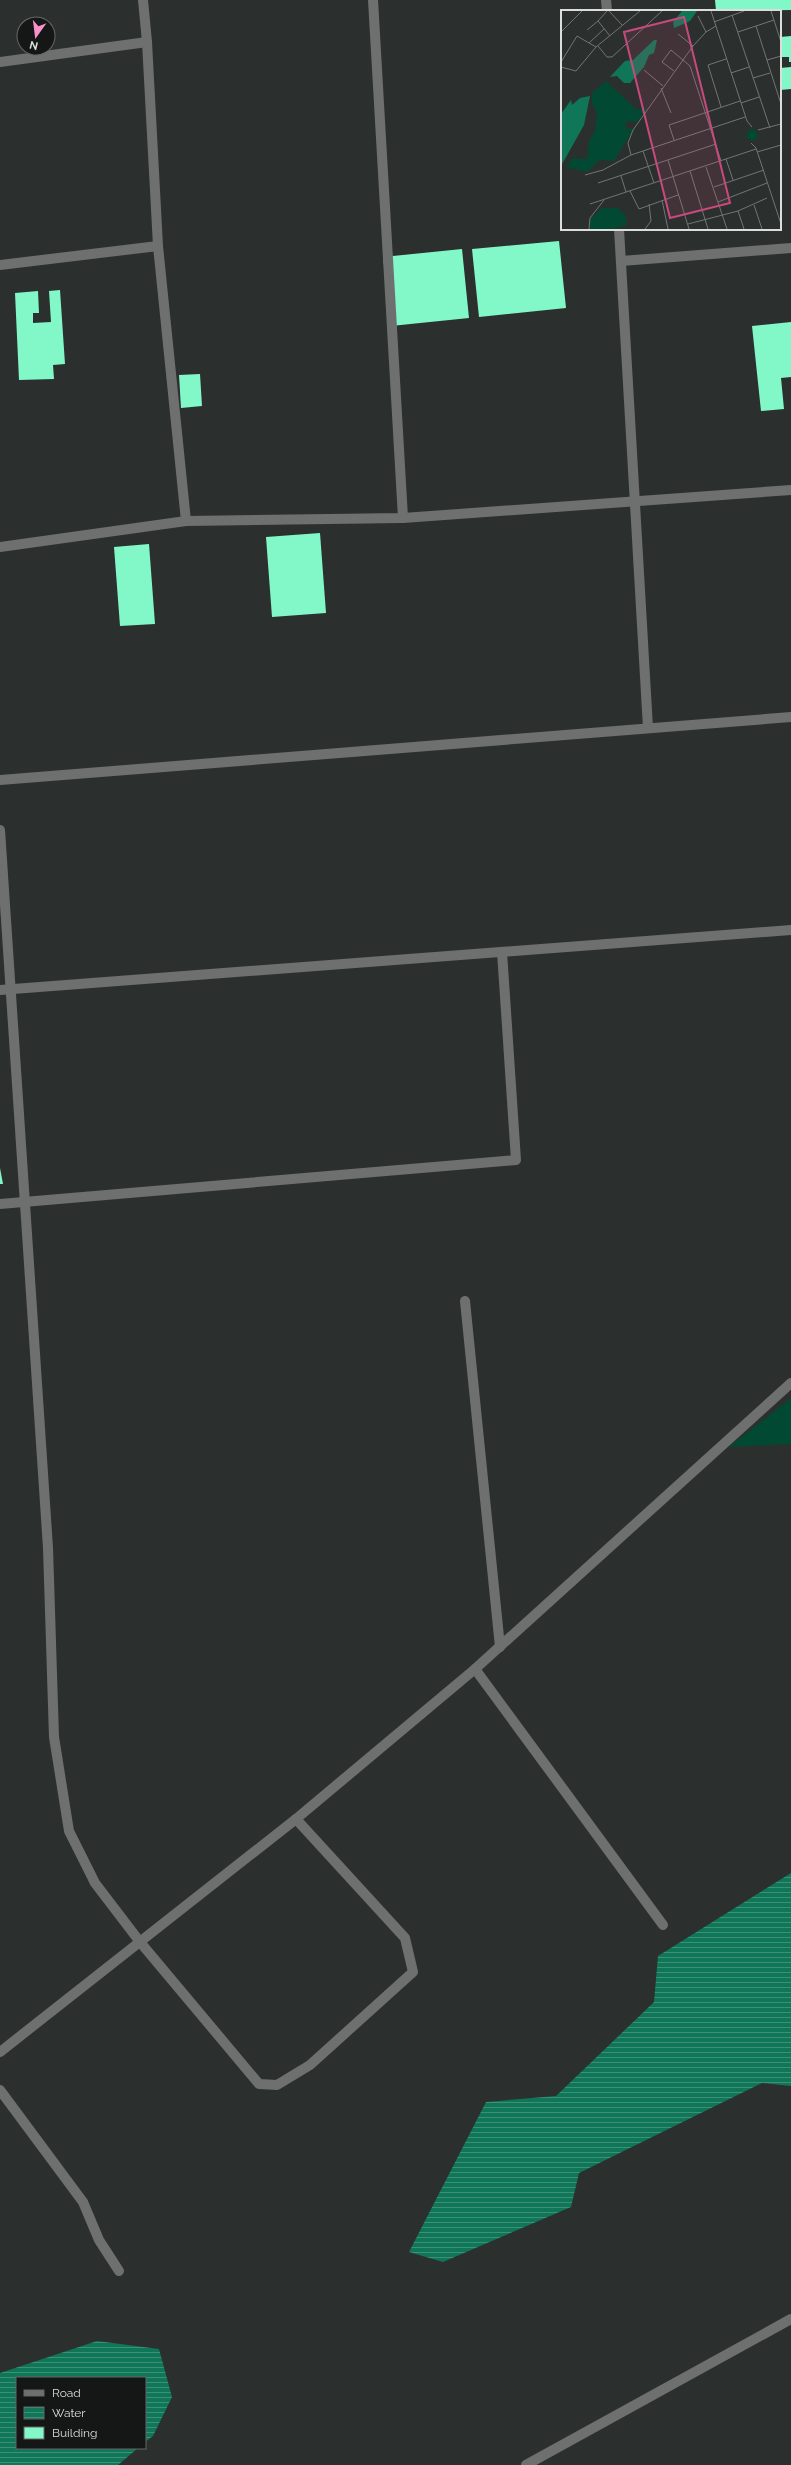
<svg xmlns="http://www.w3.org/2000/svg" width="791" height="2465" font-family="Raleway,sans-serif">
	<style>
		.green { fill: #024933 }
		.water { fill: url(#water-rules) }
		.building { fill: #82f8c9 }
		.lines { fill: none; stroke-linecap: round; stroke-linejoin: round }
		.minor { stroke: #6e706f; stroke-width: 10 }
		.inset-road { fill: none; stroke: #717674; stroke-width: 1 }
		.view { fill: #c84a7c; fill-opacity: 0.15; stroke: #c84a7c; stroke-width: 2 }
		.inset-edge { fill: none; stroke: #dbdedd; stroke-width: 2 }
	</style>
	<defs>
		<pattern id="water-rules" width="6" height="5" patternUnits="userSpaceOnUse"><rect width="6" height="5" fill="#0f7757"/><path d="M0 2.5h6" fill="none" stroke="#3d9077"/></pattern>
	</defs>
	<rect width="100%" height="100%" fill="#2b302e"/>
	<!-- green -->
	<polygon class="green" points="791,1398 791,1444 729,1447"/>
	<!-- water -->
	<g class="water">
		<polygon points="791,1873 791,2086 762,2083 579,2173 571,2207 443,2262 409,2252 486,2102 556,2096 654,2002 658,1956"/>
		<polygon points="97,2341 159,2349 172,2397 153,2436 145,2442 145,2378 17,2378 17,2448 138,2448 118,2465 0,2465 0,2373"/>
	</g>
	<!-- building -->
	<g class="building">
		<polygon points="715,0 791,0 791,10 716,11"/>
		<polygon points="791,36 791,62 789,62 789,57 780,57 780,37"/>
		<polygon points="791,67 791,89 780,90 780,68"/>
		<polygon points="559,241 566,308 479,317 472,249"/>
		<polygon points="462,249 469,318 391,326 383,257"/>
		<polygon points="60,290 65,364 53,365 54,379 19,380 15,293 38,291 39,313 33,313 33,323 51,322 49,291"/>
		<polygon points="791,322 791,377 781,378 784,409 761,411 752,326"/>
		<polygon points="200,374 202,406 181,408 179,375"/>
		<polygon points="320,533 326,613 272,617 266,537"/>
		<polygon points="149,544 155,624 120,626 114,547"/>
		<polygon points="0,1168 3,1184 0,1184"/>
	</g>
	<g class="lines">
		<!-- minor -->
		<g class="minor">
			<polyline points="143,0 147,42 158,246 186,521"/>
			<polyline points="373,0 403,518"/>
			<polyline points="606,0 607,11"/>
			<polyline points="0,62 147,42"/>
			<polyline points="619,229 648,728"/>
			<polyline points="621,261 791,248"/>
			<polyline points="0,265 158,246"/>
			<polyline points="0,547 186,521 403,518 791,490"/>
			<polyline points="0,780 791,717"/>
			<polyline points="0,830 48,1548 54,1737 69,1831 95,1883 140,1942 259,2084 277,2085 310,2065 413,1972 405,1938 296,1819"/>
			<polyline points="0,990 791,930"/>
			<polyline points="0,1204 516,1160 502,952"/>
			<polyline points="465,1301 500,1647"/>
			<polyline points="475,1669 663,1925"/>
			<polyline points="0,2052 296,1819 475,1669 791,1383"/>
			<polyline points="0,2090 83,2202 99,2240 119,2271"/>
			<polyline points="526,2465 791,2319"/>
		</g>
	</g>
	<!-- overview -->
	<g transform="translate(561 10)">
		<rect width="220" height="220" fill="#2b302e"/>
		<path d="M45 71 76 100 87 97 76 112 66 111 64 119 73 118 53 151 39 150 26 162 5 157 11 148 26 149 28 131 34 121 36 103 31 93V83ZM185.5 125a5.5 5.5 0 1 1 11 0a5.5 5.5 0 1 1-11 0ZM41 198H57L65 206V215L51 219H29V210Z" fill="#024933"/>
		<path d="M121 1H136L129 11 113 18 112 12ZM93 30H96L93 43 88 45 83 57 69 73H63L56 66 49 67 64 51 72 50ZM29 86 23 115 0 156V104L10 90 11 95 19 88Z" fill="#0f7757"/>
		<path class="inset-road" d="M46 1 37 11 49 26M48 1 61 15M150 1 186 111 191 117M210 1 220 32M171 5 209 118M137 6 145 22M153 12 183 1M195 16 220 94M26 20 37 11M0 22 21 1M177 22 213 10M117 24 132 36 145 22 155 16M28 33 43 19M37 36 46 47H51L101 1M206 50 220 46M0 52 16 26 35 37M0 57 15 61 35 37 79 1M83 60 102 76M113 61 101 52 110 40 129 56 160 151M170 63 188 57M192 68 209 63M100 78 110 103M180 93 198 87M160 97 147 55 165 49M197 120 220 114M113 130 108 115 179 91M190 133 195 138 220 214M82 141 93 173M196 142 220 135M70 145 67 133 72 120 132 36M165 149 172 170M107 150 128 219M145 157 166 219M129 161 147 219M24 165 42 160 70 145 184 107M60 166 65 182M37 173 155 134M153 177 203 160M69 181 78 199 117 185M101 190 107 219M157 192 206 173M29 194 195 139M193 195 201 219M177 201 183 219M127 214 177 201 206 188M28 219 29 208 43 190M84 219 90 211 88 194"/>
		<path class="view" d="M123 7 169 193 109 208 63 22Z"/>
		<rect width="220" height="220" class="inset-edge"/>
	</g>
	<!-- legend -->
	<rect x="16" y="2377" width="130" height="72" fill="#151716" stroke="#646766"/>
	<rect x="24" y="2390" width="20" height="6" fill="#6e706f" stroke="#646766"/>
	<text x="52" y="2397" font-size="12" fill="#dbdedd">Road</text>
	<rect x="24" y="2407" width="20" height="12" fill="url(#water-rules)" stroke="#646766"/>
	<text x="52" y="2417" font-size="12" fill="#dbdedd">Water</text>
	<rect x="24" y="2427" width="20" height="12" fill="#82f8c9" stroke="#646766"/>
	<text x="52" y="2437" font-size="12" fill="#dbdedd">Building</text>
	<!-- north arrow -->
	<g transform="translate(36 36) rotate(194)"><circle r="19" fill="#151716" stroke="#646766"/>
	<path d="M0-3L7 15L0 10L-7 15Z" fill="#f890cb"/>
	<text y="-6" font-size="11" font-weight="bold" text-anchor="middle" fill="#dbdedd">N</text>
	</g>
</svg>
